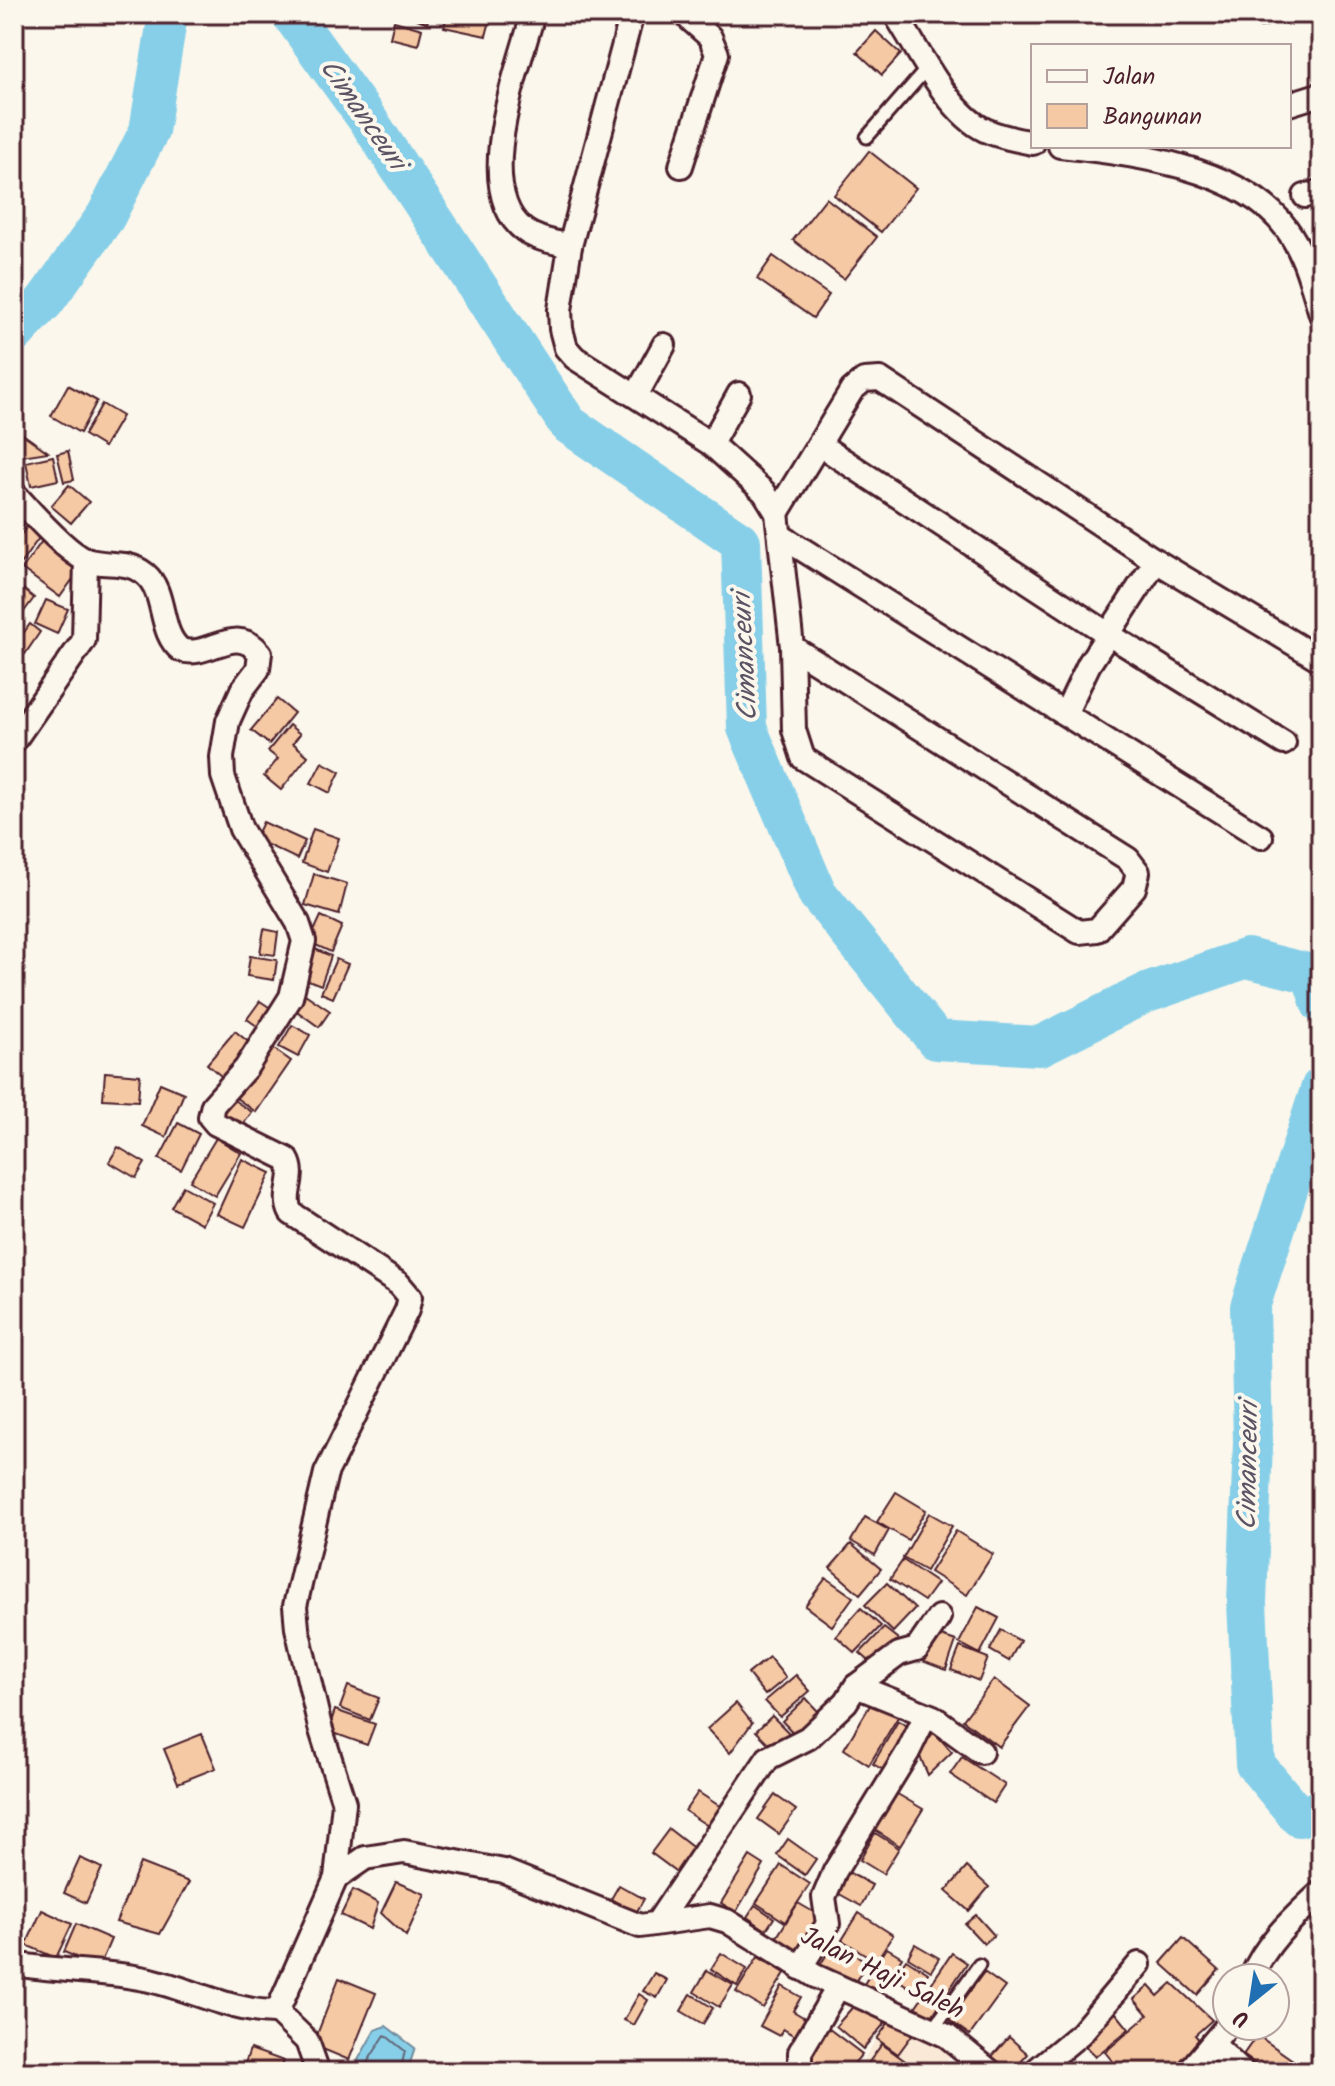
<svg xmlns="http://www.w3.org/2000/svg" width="1335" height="2086" font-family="Kalam,sans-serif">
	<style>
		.built { fill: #f9e9d6 }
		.water { fill: #87cfe8; stroke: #6f899c; stroke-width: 2 }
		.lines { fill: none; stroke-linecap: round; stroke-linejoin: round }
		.shore { stroke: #626577; stroke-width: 2 }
		.river { stroke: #87cfe8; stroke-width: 40 }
		.building { fill: #f5c9a4; stroke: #4a1f2b; stroke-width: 2 }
		.lane-casing { stroke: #4a1f2b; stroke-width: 17 }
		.street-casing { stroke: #4a1f2b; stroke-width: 28 }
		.lane { stroke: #fbf7ec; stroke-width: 11 }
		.street { stroke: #fbf7ec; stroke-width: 22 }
		.labels { text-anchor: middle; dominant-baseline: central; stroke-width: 8; stroke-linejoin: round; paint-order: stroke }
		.street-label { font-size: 26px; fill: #4a1f2b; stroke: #fbf7ec }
		.water-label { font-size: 28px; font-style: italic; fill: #5c5464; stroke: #fbf7ec }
	</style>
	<rect width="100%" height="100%" fill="#fbf7ec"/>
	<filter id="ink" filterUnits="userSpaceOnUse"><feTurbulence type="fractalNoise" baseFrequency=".0125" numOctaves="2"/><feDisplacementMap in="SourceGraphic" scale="16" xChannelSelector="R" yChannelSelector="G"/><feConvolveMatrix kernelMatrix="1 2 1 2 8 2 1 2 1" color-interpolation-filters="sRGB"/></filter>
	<g filter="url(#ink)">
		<!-- built -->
		<polygon class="built" points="891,2015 956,2050 935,2072 856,2072"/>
		<!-- water -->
		<polygon class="water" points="386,2026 415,2048 407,2072 356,2072 353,2069 375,2030"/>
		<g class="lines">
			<!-- shore -->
			<polyline class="shore" points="361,2072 385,2035 405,2051 400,2072"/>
			<!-- river -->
			<g class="river">
				<polyline points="291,14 370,123 568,424 741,542 747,728 817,893 936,1040 1040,1046 1144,994 1247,958 1311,974 1321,1004"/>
				<polyline points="14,334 45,301 106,216 149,131 168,14"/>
				<polyline points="1321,1087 1250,1307 1253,1442 1247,1603 1255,1764 1299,1817 1321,1809"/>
			</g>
		</g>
		<!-- building -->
		<g class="building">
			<polygon points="405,14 430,14 427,23"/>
			<polygon points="447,14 491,17 486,36 444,27"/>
			<polygon points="394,21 422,29 418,45 390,38"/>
			<polygon points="876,31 901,54 882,75 857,52"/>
			<polygon points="869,151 916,188 881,232 834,195"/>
			<polygon points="826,198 877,237 844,279 793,240"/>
			<polygon points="773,256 829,295 813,318 757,279"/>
			<polygon points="68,385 97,401 80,433 51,416"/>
			<polygon points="102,404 122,416 104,447 84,435"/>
			<polygon points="17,430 48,452 22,456 14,451"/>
			<polygon points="68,451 74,480 64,482 57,454"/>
			<polygon points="53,456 58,480 31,486 26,462"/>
			<polygon points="69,485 89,502 71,523 51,506"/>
			<polygon points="14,509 27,519 14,536"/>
			<polygon points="28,525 41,535 21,563 14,558 14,544"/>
			<polygon points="42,541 80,569 60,597 22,569"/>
			<polygon points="18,585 34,598 17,621 14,590"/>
			<polygon points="46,600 68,609 57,634 35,624"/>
			<polygon points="30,624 40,632 25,654 14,646"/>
			<polygon points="277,699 294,713 269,744 251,730"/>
			<polygon points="289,725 300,734 293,743 308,756 281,790 264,776 278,759 268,751"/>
			<polygon points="322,762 340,772 330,793 311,783"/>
			<polygon points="263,822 305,841 297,859 255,839"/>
			<polygon points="313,829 339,838 327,872 302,863"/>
			<polygon points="314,874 347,884 339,915 305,905"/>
			<polygon points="321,916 342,926 331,952 309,942"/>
			<polygon points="264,929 278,932 275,955 260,953"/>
			<polygon points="315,949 331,956 321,985 303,978"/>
			<polygon points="250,956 277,960 274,980 247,976"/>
			<polygon points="336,959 348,964 333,998 321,993"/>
			<polygon points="305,994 330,1011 319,1027 294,1009"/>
			<polygon points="260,1001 278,1013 264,1031 247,1019"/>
			<polygon points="292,1025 310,1035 298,1057 279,1047"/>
			<polygon points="235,1031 257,1049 229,1083 207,1064"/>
			<polygon points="267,1044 291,1061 256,1112 232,1095"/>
			<polygon points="105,1072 140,1075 138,1101 103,1099"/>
			<polygon points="160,1083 184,1093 166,1137 142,1126"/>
			<polygon points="232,1099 252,1112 239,1130 221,1117"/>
			<polygon points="178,1123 199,1134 181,1170 159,1159"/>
			<polygon points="216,1138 241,1153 215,1196 190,1181"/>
			<polygon points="118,1147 145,1163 136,1178 109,1162"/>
			<polygon points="242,1159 271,1173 245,1227 217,1214"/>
			<polygon points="183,1186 213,1203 202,1224 171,1207"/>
			<polygon points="896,1492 926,1510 908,1540 877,1522"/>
			<polygon points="929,1513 952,1526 926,1571 903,1558"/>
			<polygon points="865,1517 889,1530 875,1555 851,1541"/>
			<polygon points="956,1531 993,1554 967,1595 930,1572"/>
			<polygon points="851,1544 881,1569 860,1594 830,1568"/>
			<polygon points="903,1560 937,1583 924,1601 890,1579"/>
			<polygon points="826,1578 853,1597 832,1626 805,1606"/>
			<polygon points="887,1583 915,1609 893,1632 865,1605"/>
			<polygon points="978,1607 999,1618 980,1654 959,1643"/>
			<polygon points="861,1608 881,1626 855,1653 836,1636"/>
			<polygon points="884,1628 898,1639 875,1666 860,1653"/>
			<polygon points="1001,1630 1020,1641 1009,1661 990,1650"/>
			<polygon points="932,1633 956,1641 946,1670 922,1661"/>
			<polygon points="960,1647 988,1658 979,1681 951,1670"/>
			<polygon points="769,1657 786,1678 765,1695 748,1674"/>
			<polygon points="796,1675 810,1691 780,1717 765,1701"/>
			<polygon points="994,1679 1030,1706 999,1747 963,1720"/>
			<polygon points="348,1686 379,1698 370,1720 340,1708"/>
			<polygon points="806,1698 824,1718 800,1740 782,1721"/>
			<polygon points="872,1702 898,1717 869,1765 844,1749"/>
			<polygon points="736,1703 752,1723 730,1753 707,1729"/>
			<polygon points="335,1710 375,1724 367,1745 328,1731"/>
			<polygon points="772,1716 790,1734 774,1749 756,1731"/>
			<polygon points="898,1721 912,1728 887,1772 873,1764"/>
			<polygon points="934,1732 952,1752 928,1775 918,1752"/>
			<polygon points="202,1734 216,1768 178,1783 164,1749"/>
			<polygon points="962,1757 1005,1785 993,1803 950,1774"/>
			<polygon points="698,1792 727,1811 714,1830 685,1811"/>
			<polygon points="894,1792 923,1809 900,1846 873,1829"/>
			<polygon points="775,1795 796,1810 779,1834 758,1819"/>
			<polygon points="669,1829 696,1850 678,1873 651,1853"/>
			<polygon points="875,1833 899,1848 883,1874 860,1860"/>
			<polygon points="788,1839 816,1859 805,1875 777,1855"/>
			<polygon points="750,1856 764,1865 736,1912 721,1903"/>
			<polygon points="80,1858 102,1868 86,1903 64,1893"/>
			<polygon points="140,1863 189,1882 160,1934 116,1922"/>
			<polygon points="781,1865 810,1884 785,1922 756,1903"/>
			<polygon points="967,1867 989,1887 969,1911 946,1891"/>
			<polygon points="846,1871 872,1885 861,1906 834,1891"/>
			<polygon points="396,1882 425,1894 406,1936 381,1913"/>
			<polygon points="619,1885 644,1899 636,1913 611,1899"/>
			<polygon points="353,1890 378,1903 370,1929 341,1915"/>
			<polygon points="798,1903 822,1917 799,1955 775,1940"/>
			<polygon points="755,1905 774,1918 766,1930 747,1917"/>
			<polygon points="42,1910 72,1924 56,1958 26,1945"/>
			<polygon points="859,1913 893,1935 876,1961 842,1940"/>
			<polygon points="976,1915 994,1935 984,1944 965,1924"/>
			<polygon points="76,1924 111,1939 99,1967 64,1952"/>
			<polygon points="1183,1938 1219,1970 1197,1995 1161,1963"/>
			<polygon points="835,1942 867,1962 851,1989 818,1968"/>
			<polygon points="915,1944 939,1958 931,1971 908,1957"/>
			<polygon points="887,1948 902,1957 879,1993 864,1984"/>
			<polygon points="721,1953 747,1969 737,1986 711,1969"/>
			<polygon points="952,1953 967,1963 930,2019 914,2009"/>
			<polygon points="758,1957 785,1973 763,2008 736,1992"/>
			<polygon points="906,1959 928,1973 916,1992 894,1977"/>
			<polygon points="707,1970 733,1985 719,2007 694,1992"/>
			<polygon points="984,1972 1005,1987 970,2035 949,2020"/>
			<polygon points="654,1973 667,1980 657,1998 643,1991"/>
			<polygon points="339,1978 376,1993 349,2060 313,2045"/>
			<polygon points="1172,1983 1212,2020 1195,2035 1207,2049 1180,2072 1121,2072 1105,2052 1148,2015 1134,1999 1149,1986 1158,1996"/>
			<polygon points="782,1986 801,1997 793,2011 813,2023 803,2041 783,2029 779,2036 760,2026"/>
			<polygon points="639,1994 648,2000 634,2025 624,2020"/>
			<polygon points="691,1994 713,2008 703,2024 681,2011"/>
			<polygon points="858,2001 885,2023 863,2049 836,2026"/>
			<polygon points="1116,2013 1129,2029 1095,2057 1082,2042"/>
			<polygon points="891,2019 912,2035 898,2054 877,2039"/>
			<polygon points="828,2028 862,2054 847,2072 818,2072 802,2060"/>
			<polygon points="1257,2035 1297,2063 1291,2072 1267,2072 1243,2055"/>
			<polygon points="1009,2037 1028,2054 1012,2072 1000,2072 988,2061"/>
			<polygon points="882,2044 908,2063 901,2072 862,2072"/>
			<polygon points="250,2049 284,2061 280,2072 242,2072"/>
		</g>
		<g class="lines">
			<defs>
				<g id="lane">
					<polyline points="867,137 929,66"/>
					<polyline points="933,2029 979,1965"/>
				</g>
				<g id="street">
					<path d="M533 14C519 67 471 189 524 230 537 240 555 242 570 246"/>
					<polyline points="632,14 570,246 560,310 561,329 566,348 575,358 711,444 764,492 777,513 792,647 794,730 803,758 1079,932 1097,930 1134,888 1138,872 1128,859 792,647"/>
					<path d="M895 14C918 48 947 112 985 130 1000 137 1017 140 1033 143"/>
					<polyline points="1260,14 1261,14"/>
					<polyline points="1289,104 1321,94"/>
					<path d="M1060 146C1130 153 1241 167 1286 228 1305 253 1312 285 1321 314"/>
					<polyline points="681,166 717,54 710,37 684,14"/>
					<polyline points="1305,196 1321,191"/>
					<polyline points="637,394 664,345"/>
					<polyline points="711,444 739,394"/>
					<polyline points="820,445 1108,634 1284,743"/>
					<path d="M14 493C29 510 66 552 86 560 106 567 127 559 145 574 167 592 158 633 181 650 210 659 234 622 260 653L258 669 242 690 228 721 222 757 223 776 241 829 298 923 304 941 291 997 246 1068 213 1105 210 1117 216 1124 287 1159C298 1177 281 1194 291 1213L399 1284 410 1297 407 1310 326 1473 295 1606 297 1628 320 1727 344 1803 336 1878 277 2012C233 2012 193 1990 150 1980 105 1970 60 1972 14 1964"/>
					<polyline points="777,513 852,390 864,380 880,379 1156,561 1089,664 1066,712"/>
					<polyline points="781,536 1261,837"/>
					<polyline points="1156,561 1321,660"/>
					<polyline points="14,741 84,640 86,560"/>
					<polyline points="856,1686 933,1717 981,1752"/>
					<polyline points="336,1878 365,1858 404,1852 504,1871 640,1926 710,1916 727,1921 815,1976 947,2036 991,2072"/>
					<polyline points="657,1923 768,1758 808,1738 846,1702 856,1686 899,1654 917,1649 939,1617"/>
					<polyline points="800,1968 828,1924 824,1897 835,1871 908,1752 926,1715"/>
					<path d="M1251 1978C1266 1942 1293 1918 1321 1892"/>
					<polyline points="277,2012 307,2041 318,2072"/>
					<polyline points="1214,2045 1242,2072"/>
					<polyline points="800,2072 800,2052 838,1987"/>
					<polyline points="1034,2072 1081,2033 1139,1964"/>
					<polyline points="1188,2072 1227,2026"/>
				</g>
			</defs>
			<!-- lane casing -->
			<use href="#lane" class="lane-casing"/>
			<!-- street casing -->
			<use href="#street" class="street-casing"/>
			<!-- lane -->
			<use href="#lane" class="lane"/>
			<!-- street -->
			<use href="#street" class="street"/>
		</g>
	</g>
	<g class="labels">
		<!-- street labels -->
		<g class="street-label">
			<text transform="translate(882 1974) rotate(26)">Jalan Haji Saleh</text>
		</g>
		<!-- water labels -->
		<g class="water-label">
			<text transform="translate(362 115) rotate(55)">Cimanceuri</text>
			<text transform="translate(746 657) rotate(-93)">Cimanceuri</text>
			<text transform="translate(1249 1466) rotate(-89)">Cimanceuri</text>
		</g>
	</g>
	<!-- margin -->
	<rect width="1335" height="2086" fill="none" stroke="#fbf7ec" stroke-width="48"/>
	<rect x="24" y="24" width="1287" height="2038" fill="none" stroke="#4a1f2b" stroke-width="3" filter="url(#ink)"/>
	<!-- legend -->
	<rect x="1031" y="44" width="260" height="104" fill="#fbf7ec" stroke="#b4a19f" stroke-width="2"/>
	<rect x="1047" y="70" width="40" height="12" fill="#fbf7ec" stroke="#b4a19f" stroke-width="2"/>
	<text x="1103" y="84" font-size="24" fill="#4a1f2b">Jalan</text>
	<rect x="1047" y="104" width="40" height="24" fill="#f5c9a4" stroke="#b4a19f" stroke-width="2"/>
	<text x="1103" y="124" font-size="24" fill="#4a1f2b">Bangunan</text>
	<!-- north arrow -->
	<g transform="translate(1251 2002) rotate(210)"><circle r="38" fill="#fbf7ec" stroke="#b4a19f" stroke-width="2"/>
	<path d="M0-6L14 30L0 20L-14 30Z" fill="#1f6fb2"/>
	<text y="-12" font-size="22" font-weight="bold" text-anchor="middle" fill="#4a1f2b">U</text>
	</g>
</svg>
